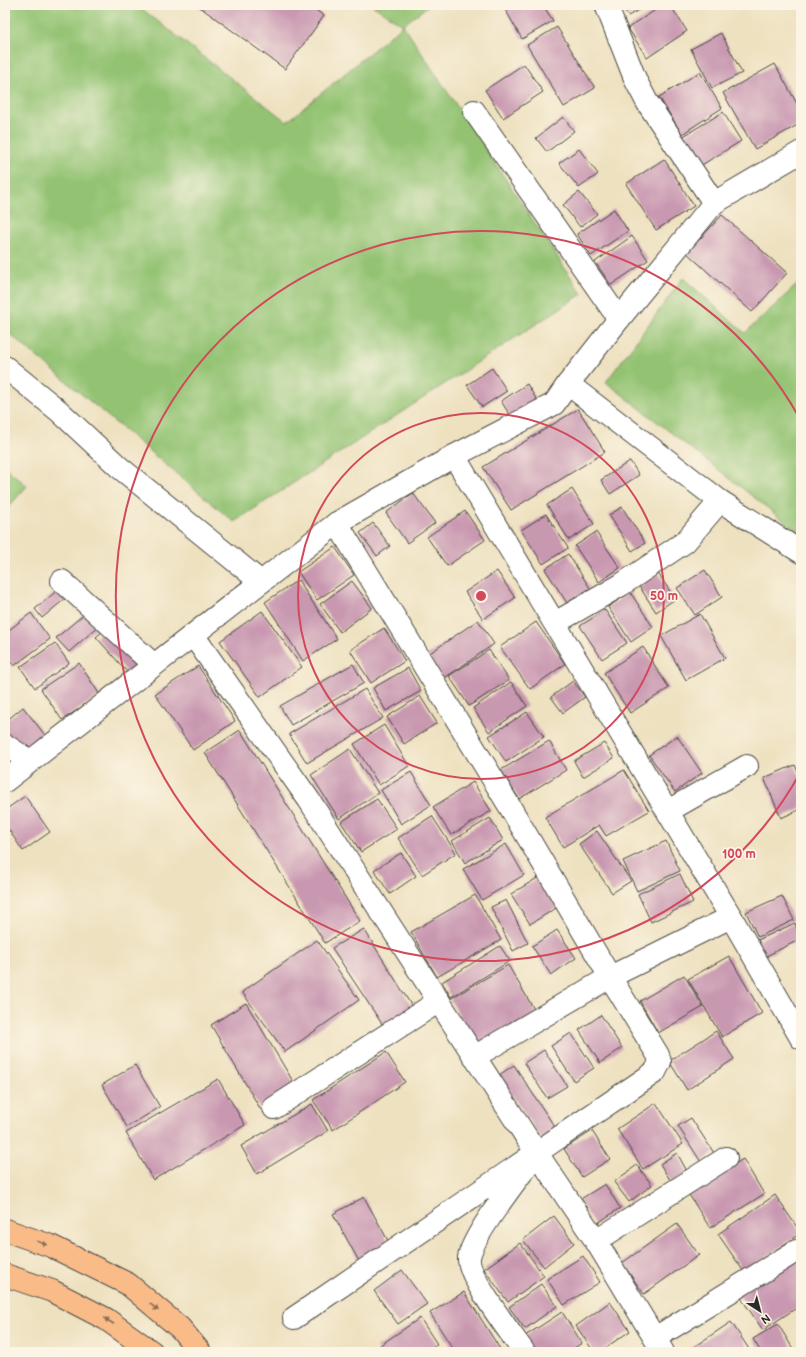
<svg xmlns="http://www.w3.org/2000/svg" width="806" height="1357" font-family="'Balsamiq Sans',sans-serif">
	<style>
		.green { fill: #93c372; stroke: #5f774e }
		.building { fill: #c897b0 }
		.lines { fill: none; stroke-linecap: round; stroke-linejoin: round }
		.minor-casing { stroke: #484641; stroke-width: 24 }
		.highway-casing { stroke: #484641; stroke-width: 24 }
		.minor { stroke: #fff; stroke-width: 22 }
		.highway { stroke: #f9bc89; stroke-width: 22 }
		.oneway { fill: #886c55 }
		.ring { fill: none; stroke: #d1495b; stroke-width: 2 }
		.centre { fill: #d1495b; stroke: #fcf5e5; stroke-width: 2 }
		.ring-label { font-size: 12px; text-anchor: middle; font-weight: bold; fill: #d1495b; stroke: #fcf5e5; stroke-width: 3.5; stroke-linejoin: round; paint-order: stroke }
	</style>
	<rect width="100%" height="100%" fill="#fcf5e5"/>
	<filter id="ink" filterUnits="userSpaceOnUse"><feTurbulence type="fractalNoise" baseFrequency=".025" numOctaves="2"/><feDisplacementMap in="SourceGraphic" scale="8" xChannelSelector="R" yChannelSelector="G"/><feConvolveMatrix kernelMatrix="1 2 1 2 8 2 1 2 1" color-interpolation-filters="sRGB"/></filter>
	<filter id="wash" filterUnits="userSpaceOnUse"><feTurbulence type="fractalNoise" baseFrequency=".012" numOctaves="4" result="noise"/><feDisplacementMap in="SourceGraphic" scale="16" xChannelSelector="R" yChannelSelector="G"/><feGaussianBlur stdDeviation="0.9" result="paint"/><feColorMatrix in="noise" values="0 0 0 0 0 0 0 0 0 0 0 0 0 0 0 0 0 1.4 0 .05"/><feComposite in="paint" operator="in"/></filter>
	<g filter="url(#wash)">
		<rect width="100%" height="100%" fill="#eee1c0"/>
		<!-- green -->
		<g class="green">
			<polygon points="5,5 137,5 287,122 403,25 372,5 429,5 403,25 582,294 234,522 5,330"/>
			<polygon points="683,278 745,333 801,281 801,534 606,382"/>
			<polygon points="5,467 27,486 5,511"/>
		</g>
		<g id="blocks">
			<!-- building -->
			<g class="building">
				<polygon points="197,5 309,5 324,16 285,69"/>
				<polygon points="512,5 543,5 553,21 522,39 505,9"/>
				<polygon points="622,5 648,5 628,16"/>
				<polygon points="663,5 670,5 687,31 647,58 628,28"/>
				<polygon points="557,27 595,88 564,107 527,45"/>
				<polygon points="721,33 742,73 712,88 691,49"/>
				<polygon points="524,64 543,92 503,118 485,90"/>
				<polygon points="775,64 801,111 801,123 755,149 723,93"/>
				<polygon points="700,72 722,108 682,134 659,97"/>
				<polygon points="723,112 741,141 700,166 682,137"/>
				<polygon points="563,117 574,131 547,152 536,138"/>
				<polygon points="579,149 598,174 579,188 559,163"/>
				<polygon points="664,159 694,206 656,230 626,184"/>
				<polygon points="579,192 597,214 580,227 563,205"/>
				<polygon points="614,209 628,231 591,256 577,234"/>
				<polygon points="722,215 787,273 752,312 687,253"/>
				<polygon points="632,236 648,260 611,285 595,262"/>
				<polygon points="492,368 507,391 482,407 467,385"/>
				<polygon points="527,384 537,400 511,417 501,401"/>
				<polygon points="578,409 605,452 511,510 483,467"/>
				<polygon points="630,461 639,475 610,494 601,480"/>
				<polygon points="572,489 594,524 569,540 547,505"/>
				<polygon points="413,493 435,523 407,543 386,513"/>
				<polygon points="622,507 645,543 632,551 609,515"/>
				<polygon points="465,511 485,540 447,566 427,537"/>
				<polygon points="546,514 568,548 543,564 521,530"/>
				<polygon points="373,523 390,546 377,556 360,533"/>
				<polygon points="596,532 620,568 599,582 575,546"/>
				<polygon points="335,547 354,575 317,600 298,572"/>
				<polygon points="568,554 590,588 567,603 545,569"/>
				<polygon points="705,570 722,597 695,615 677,588"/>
				<polygon points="497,571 515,598 483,619 465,592"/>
				<polygon points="658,573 675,599 656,612 639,586"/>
				<polygon points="298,580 337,639 303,661 265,602"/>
				<polygon points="352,581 372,608 340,632 320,604"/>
				<polygon points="59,589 66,598 42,618 35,609"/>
				<polygon points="630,592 653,627 631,642 608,607"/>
				<polygon points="90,609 102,623 69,652 56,638"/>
				<polygon points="605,610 627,643 602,659 580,626"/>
				<polygon points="262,611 302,667 260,697 220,641"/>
				<polygon points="31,613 50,639 14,666 5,655 5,633"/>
				<polygon points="700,614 725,658 686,680 661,636"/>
				<polygon points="478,620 494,644 443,679 427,655"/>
				<polygon points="536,622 565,664 530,689 500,647"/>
				<polygon points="109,626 141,663 129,674 96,637"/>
				<polygon points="384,628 405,661 371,683 350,650"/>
				<polygon points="55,643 69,663 35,688 20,667"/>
				<polygon points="643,647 669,688 630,713 604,673"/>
				<polygon points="489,650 509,680 469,706 449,676"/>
				<polygon points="79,663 100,695 62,720 41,689"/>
				<polygon points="353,664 364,683 291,725 280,706"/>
				<polygon points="198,666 235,721 193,750 155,694"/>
				<polygon points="408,668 421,691 386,711 373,688"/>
				<polygon points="573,681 585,697 563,713 551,697"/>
				<polygon points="511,682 527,706 489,732 473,708"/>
				<polygon points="365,689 383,718 307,763 289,734"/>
				<polygon points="420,696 437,723 404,744 387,717"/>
				<polygon points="23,707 45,735 23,754 5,731 5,722"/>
				<polygon points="527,712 544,737 506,762 489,736"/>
				<polygon points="384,725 409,766 379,785 354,744"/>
				<polygon points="240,730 360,921 325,943 205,753"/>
				<polygon points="677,736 702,773 675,792 649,755"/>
				<polygon points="549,741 566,770 519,799 501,770"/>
				<polygon points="604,743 614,758 583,777 574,761"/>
				<polygon points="350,749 378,793 339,819 311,775"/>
				<polygon points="795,765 801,779 801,809 781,818 764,778"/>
				<polygon points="624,770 649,811 606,836 599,825 563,847 545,817"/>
				<polygon points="411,772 431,805 401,824 381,790"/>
				<polygon points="473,782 491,811 451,835 433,807"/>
				<polygon points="25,796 50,832 23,851 5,824 5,810"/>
				<polygon points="377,799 397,829 361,852 341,822"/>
				<polygon points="432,816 456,853 422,875 398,838"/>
				<polygon points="490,818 503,840 465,863 452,841"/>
				<polygon points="597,831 631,881 612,893 579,844"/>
				<polygon points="666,841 680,871 637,891 623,861"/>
				<polygon points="506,844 524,875 482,900 463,869"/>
				<polygon points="401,853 416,876 390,894 374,870"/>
				<polygon points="680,874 693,902 651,922 638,894"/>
				<polygon points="539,877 558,907 530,924 511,894"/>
				<polygon points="475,895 501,940 437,977 411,932"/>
				<polygon points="782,896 794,920 758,937 746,912"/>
				<polygon points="506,900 528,943 513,951 491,907"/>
				<polygon points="795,923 801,939 766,956 758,940"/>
				<polygon points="364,929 416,1013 386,1030 332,948"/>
				<polygon points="557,930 576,958 551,975 532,946"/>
				<polygon points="317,940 359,1000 285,1052 242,992"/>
				<polygon points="500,946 510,961 451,997 442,982"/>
				<polygon points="729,956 762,1013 722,1037 688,979"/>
				<polygon points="508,965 538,1016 480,1050 450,999"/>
				<polygon points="684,975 703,1007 658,1033 640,1001"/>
				<polygon points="246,1003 297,1088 261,1110 211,1025"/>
				<polygon points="601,1015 622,1048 600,1063 579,1030"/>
				<polygon points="716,1031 734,1059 687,1090 669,1061"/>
				<polygon points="571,1033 594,1068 574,1081 551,1046"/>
				<polygon points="544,1050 567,1086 547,1098 524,1063"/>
				<polygon points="386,1052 405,1082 333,1130 313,1100"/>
				<polygon points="135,1065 160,1107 127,1127 102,1085"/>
				<polygon points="514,1065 558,1132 543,1142 499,1075"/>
				<polygon points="218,1079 245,1125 153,1180 126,1133"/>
				<polygon points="656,1103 683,1144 643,1169 617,1129"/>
				<polygon points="312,1104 328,1131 257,1174 241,1146"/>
				<polygon points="691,1118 714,1153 701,1162 678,1126"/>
				<polygon points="592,1131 610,1159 582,1177 564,1149"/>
				<polygon points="677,1153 688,1173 672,1183 660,1164"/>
				<polygon points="743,1159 764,1194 710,1228 688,1193"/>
				<polygon points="637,1165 652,1185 629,1202 614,1182"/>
				<polygon points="605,1184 620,1208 595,1225 579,1200"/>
				<polygon points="775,1195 801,1233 744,1272 718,1234"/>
				<polygon points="364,1197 391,1246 360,1263 333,1214"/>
				<polygon points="554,1216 574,1243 544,1267 523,1240"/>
				<polygon points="677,1224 699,1255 644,1294 622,1263"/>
				<polygon points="520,1243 544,1276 508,1302 484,1269"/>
				<polygon points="583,1256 600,1282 564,1305 547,1279"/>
				<polygon points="794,1257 801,1267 801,1305 763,1330 739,1295"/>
				<polygon points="402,1270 427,1304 398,1324 374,1291"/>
				<polygon points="541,1284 557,1306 525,1329 509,1307"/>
				<polygon points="464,1292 502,1352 455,1352 430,1313"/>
				<polygon points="610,1302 630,1331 599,1352 594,1352 576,1326"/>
				<polygon points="562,1312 582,1343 568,1352 531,1352 522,1338"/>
				<polygon points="420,1318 437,1344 424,1352 379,1352 376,1348"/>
				<polygon points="731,1322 751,1352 686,1352"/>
				<polygon points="778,1324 795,1352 761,1352 753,1339"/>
			</g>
		</g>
	</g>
	<g filter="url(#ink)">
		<use href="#blocks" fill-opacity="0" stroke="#484641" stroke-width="1"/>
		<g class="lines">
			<defs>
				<g id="minor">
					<polyline points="606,5 636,81 647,102 714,203"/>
					<polyline points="474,111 619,319"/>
					<polyline points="5,367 59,411 119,467 261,582"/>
					<polyline points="568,384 720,501 801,552"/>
					<polyline points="454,456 731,917 801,1038"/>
					<polyline points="62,581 154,665"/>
					<polyline points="555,623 621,585 685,542 720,501"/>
					<polyline points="193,635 309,800 536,1152 596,1241 663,1352"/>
					<polyline points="5,745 30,761"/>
					<polyline points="5,781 337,523 454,456 554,404 568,384 619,319 714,203 801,152"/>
					<polyline points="668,811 747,766"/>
					<polyline points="474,1057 610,977 731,917"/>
					<polyline points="274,1108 439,1001"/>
					<polyline points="596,1241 726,1158"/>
					<polyline points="294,1318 655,1072 660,1062 658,1055 610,977 510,807 337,523"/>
					<polyline points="655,1338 796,1251"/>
					<path d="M524 1352C512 1335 467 1276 469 1258 471 1238 515 1182 529 1163"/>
				</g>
				<g id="highway">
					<polyline points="5,1230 51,1246 128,1284 180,1328 200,1352"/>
					<polyline points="5,1275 52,1291 106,1319 152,1352"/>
				</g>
			</defs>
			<!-- minor casing -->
			<use href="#minor" class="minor-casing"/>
			<!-- highway casing -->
			<use href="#highway" class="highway-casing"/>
			<!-- minor -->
			<use href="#minor" class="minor"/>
			<!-- highway -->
			<use href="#highway" class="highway"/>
		</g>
		<!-- one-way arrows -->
		<defs><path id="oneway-solid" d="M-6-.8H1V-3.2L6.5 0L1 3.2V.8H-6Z"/></defs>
		<g class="oneway">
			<use href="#oneway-solid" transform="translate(42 1243) rotate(19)"/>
			<use href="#oneway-solid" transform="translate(154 1307) rotate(40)"/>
			<use href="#oneway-solid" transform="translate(109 1321) rotate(-147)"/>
		</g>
	</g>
	<!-- distance rings -->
	<g class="ring">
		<circle cx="481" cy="596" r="183"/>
		<path d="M800 773A365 365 0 1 1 800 419"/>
	</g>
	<circle cx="481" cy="596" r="6" class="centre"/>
	<g class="ring-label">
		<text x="664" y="600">50 m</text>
		<text x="739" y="858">100 m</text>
	</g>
	<!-- margin -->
	<rect width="806" height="1357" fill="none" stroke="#fcf5e5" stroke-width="20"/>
	<!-- north arrow -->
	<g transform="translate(760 1311) rotate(144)" stroke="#fcf5e5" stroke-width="3" paint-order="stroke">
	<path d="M0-3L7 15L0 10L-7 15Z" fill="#2b2b2b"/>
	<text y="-6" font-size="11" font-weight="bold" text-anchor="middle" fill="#2b2b2b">N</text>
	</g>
</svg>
